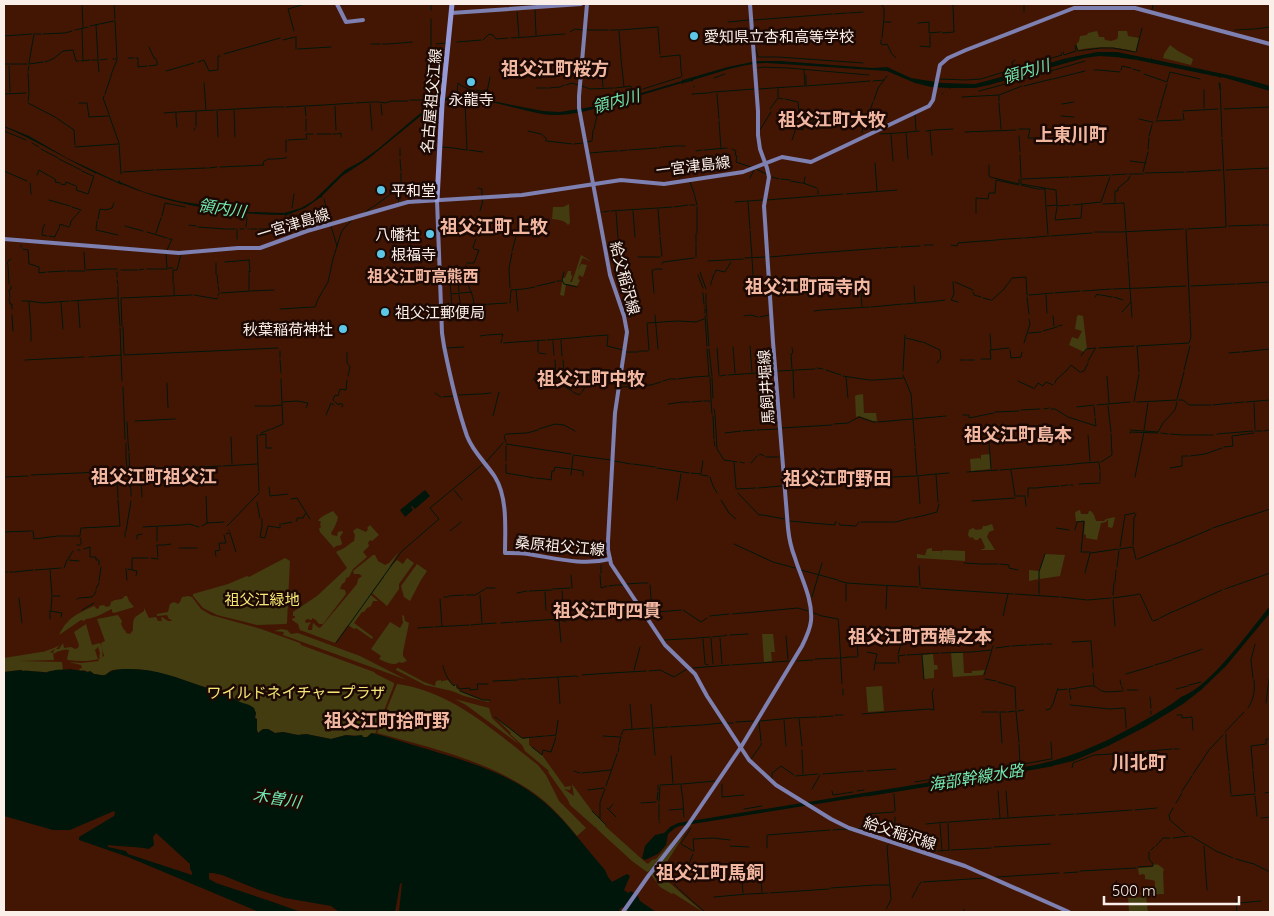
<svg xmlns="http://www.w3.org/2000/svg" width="1274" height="916" font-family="Quicksand,'Noto Sans JP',sans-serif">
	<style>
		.green { fill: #423c10 }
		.water { fill: #00160b; fill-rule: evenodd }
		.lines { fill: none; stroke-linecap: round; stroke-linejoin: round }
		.stream { stroke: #00160b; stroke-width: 1 }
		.secondary { stroke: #7d80b0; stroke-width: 4 }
		.primary { stroke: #9599d7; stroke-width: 5 }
		.poi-dot { fill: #5dc7e8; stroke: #1c0903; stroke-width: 2 }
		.labels { text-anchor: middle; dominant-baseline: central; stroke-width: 5; stroke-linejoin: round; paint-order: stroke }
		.poi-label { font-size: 15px; fill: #fbefea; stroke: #1c0903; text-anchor: start }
		.street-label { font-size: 15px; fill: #fbefea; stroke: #1c0903 }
		.park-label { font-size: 15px; fill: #f7e775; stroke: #1c0903 }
		.water-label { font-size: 16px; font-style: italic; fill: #70e8b0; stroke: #1c0903 }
		.neighbourhood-label { font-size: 16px; font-weight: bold; fill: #f2b7a1; stroke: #1c0903 }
		.quarter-label { font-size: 18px; font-weight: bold; fill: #f2b7a1; stroke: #1c0903 }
	</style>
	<rect width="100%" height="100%" fill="#431604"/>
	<!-- green -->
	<g class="green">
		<path d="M1097 31 1099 37H1104L1105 40 1111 41 1117 39 1118 37V31H1127L1128 36 1139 38 1136 52C1119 46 1096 46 1078 50L1076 45 1079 41 1080 36 1087 35 1088 33Z"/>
		<polygon points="1170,45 1178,51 1193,59 1191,65 1163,58 1164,54"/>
		<path d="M569 204 570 223 568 225C564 220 560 220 552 219L553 207H563Z"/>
		<polygon points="581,255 592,262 583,258 582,259 578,270 581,264 587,265 583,277 579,275 578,279 580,280 577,286 566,284 564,296 560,295 563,278 565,278 568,271 571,271 571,276 573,275 570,282 572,282"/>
		<polygon points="1079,315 1083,316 1087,349 1084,352 1069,345 1072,337 1078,339 1082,331 1075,329 1077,316"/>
		<polygon points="863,394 864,413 876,413 877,421 873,421 859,416 856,417 855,396 857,395"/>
		<polygon points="990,454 991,469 971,471 970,459 980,458 981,460 981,455"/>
		<polygon points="1080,510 1081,514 1088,514 1089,511 1091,511 1094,515 1096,521 1104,521 1106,519 1115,517 1113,526 1112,528 1108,527 1108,519 1106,522 1101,523 1097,540 1086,538 1086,535 1084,534 1085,521 1076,521 1075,513 1077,511"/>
		<path d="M333 511 338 517C337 523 334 528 331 533L332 535 337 536 338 532 342 531 343 532 340 537 342 543 341 545 336 546 334 548 320 532 319 529 321 527 320 524 321 522 320 521H318C321 516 327 514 333 511Z"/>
		<polygon points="992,524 994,530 989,532 987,537 995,550 981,550 982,549 984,549 985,547 981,538 979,538 978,540 975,540 972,537 970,538 968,535 969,530 973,528 976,530 982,529 983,526 986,526"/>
		<path d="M370 525 379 535 372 541 370 540 368 543 369 546 363 552 367 557 353 569 349 577 346 578 345 582 342 584 340 589 345 590 346 594 323 624H319L316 620 312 618V620L307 619 305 621 306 623 311 622 308 627V630H312L313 623 319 628 321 627 357 584 358 579 362 576 359 574H354L353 571 373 555H375L378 561 385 565 389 563 399 552 390 566V567L397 560 403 564 407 558 414 563 399 584V589L387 606 372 593 384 577V576L370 595H371L378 601H373L371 606 367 608 364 612H362L354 623 373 637 372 639 356 628 354 629 348 625 335 643 300 630 298 624 292 620 293 618H295V616H293V612L317 596 347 568 336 552C339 550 341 550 344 548 348 546 350 543 354 541L355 535 353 531 357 528 366 532 368 529 367 528Z"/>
		<polygon points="932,548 932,551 942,551 940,555 943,550 965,551 965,561 917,558 917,554 930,556 925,555 927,549"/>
		<polygon points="1045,554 1065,555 1060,576 1040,579 1039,576 1039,579 1029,581 1029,570 1039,571 1039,572"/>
		<polygon points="285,558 290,561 287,623 286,624 257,625 217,615 203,608 193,596 193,594 228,584 247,576 249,577"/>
		<polygon points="417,564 427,571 421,580 410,601 404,597 401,586"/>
		<path d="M125 596H127L129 601 134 607 114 613 112 612V609C103 613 96 618 86 619L84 621 81 620 59 635C68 617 77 614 94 606L97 609 99 608V606L104 605 106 607 110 606 111 602 115 600 122 599Z"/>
		<path d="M188 596 192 597 201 609 211 615 261 629 300 643 301 645 374 672 376 674 394 683V685L375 734 371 733 367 737H363V736L346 735 331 739 306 734 298 735 283 732 275 733 268 729H263L258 733 257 730V719L255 718 256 713 251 706 241 703 229 695 168 675 145 670 133 669 112 670 105 675H101L96 674H94L90 671 88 672 84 670 80 671 79 669 82 668 81 665 69 662 81 663 99 661 98 659 101 658 99 657 100 653 98 647 95 650 98 659C88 662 78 661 68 660L67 659 69 650C65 649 57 651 54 654L53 652 55 649 50 652 53 653 54 660 20 661 62 662 63 670C59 671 46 673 43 672 37 672 29 670 23 671L20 670 4 672V658L41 652H44H43L54 648 60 645 56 649H59L63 643 64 648 71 647 75 649 78 648 79 645 74 632 86 624 92 645 100 643C103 647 103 654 102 657L104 656 101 643 105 641 97 619 118 615 122 621 121 624 124 630H125L126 633 130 634 133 630C133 616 134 618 144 611V608L149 618 156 617 158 621H162L161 618 162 617 168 621H171L172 620 169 619 167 615 157 616V614L168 612 170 604 174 602 178 604 180 602 182 597Z"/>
		<path d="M402 615 404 616 405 621 409 623 403 652V656L407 661 402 663 399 662C393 667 386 662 379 659L381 656 371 649 390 622 400 628 403 623Z"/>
		<polygon points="281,629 287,630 291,634 298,633 360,656 407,680 283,635 284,632 274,631"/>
		<polygon points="762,634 773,634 775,652 771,652 772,661 764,662"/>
		<polygon points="951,653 963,653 964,673 972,673 972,671 985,670 983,675 953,677"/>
		<polygon points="933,654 934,665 937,665 938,669 934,670 934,678 924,679 922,655"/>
		<path d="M398 668 424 682 435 686 436 681 441 680 442 683V681L448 680 453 686 456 685V688C465 694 480 700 490 701L488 702 464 696 452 691 425 685 396 670V669Z"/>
		<path d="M397 684C452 691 495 732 538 765L546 775 559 801 586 828 577 836C564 820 551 805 534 793 489 761 429 747 377 733Z"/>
		<polygon points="882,686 884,711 868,712 866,687"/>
		<polygon points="455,699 489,708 492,718 520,745 466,705"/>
		<polygon points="494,716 523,739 529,738 529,745 542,755 565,787 571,786 570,790 564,789 574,796 572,784 592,811 606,825 605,826 644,861 648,864 652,860 656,859 679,834 679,835 649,871 647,872 632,861 598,830 595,826 596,828 570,805 568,800 548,772 549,771 525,751 522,745 510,734 511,733"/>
		<polygon points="684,835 660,873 664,878 703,912 673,893 672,894 660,887 652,876 651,874"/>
		<polygon points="1153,864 1156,865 1157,864 1164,869 1163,872 1164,894 1141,895 1140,893 1152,893 1155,889 1155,881 1152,880 1145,879 1145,875 1143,874 1139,875 1138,868 1153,867"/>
		<polygon points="1146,897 1148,912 1129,912 1128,898"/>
	</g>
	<!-- water -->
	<g class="water">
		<path d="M1097 52H1117L1151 59 1152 57V59C1192 68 1231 74 1270 86V91L1222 77 1220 78 1219 77 1137 60 1116 57 1099 56 1084 58 989 85 975 88H951L950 89 949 88 931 87 915 83 887 71 767 63C742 63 715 74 693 80V82L692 81 683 83V85L682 83C659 90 637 96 615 103 594 109 572 116 551 115 517 112 464 87 434 105L368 159 342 176 322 196V198L321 197 305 208 285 216V215C229 215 173 205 121 184L120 185V184L96 173 95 174V173C64 158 35 140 4 127V126L29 136 67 158 118 182 119 180 120 182 144 192 178 201 250 212 284 213 301 208 313 201 345 170 360 162 378 149 429 106 440 100 455 96H466L543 111 560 112 597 106 682 81V79L683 80 728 67 757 61H780L872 68 887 67 911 78 942 83 975 84 1012 74V73L1013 74 1017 73 1063 59Z"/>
		<polygon points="425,490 430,496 415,509 412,506 411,507 413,510 405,517 400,510"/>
		<path d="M1270 606V613L1226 666 1201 690 1183 704 1145 727 1108 746 1073 761 1052 766H1050L1029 770 680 826 675 828 668 834 666 845 658 854 645 860 642 858 645 846 655 835 664 833 670 827 678 823 1030 766C1072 758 1109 741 1145 720 1157 713 1170 706 1181 697 1210 687 1250 630 1270 606Z"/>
		<path d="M71 669C77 671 83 670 88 672L90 671 94 674C97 674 102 676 105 675 108 674 109 671 112 671 116 669 125 669 131 669 156 669 178 678 201 686 210 689 218 691 227 694 231 696 235 700 240 702 245 704 249 704 254 708L256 713 255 718 257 719V730L258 733 263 729H268L275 733 283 732 298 735 306 734 331 739 346 735 354 736 362 735 363 737H367L372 733C390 737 408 744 427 749 468 762 510 773 544 802 567 822 585 847 605 870L608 877 612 882 627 874 630 876 624 890 628 893 631 891 638 896 640 901 656 912H625V911L627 912 628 911 622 907 619 910 622 912H399L402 883 400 884 395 912H339L331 906 285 898 259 890 222 875 213 873H209V879L216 883 270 901 301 912H259L128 857 79 840V837L114 816 115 813 114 811 70 830H53L4 816V672L21 670 23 671C29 670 37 672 43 672 50 673 44 672 51 671 57 669 65 670 71 669ZM156 833 190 864V869L192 872V875L128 854 126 851 108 847V845C122 847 135 846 149 849L154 845 153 837Z"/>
	</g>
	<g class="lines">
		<!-- stream -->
		<g class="stream">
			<polyline points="15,4 23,4"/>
			<polyline points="82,4 83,27"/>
			<polyline points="114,4 115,19"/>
			<polyline points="431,4 431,10"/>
			<polyline points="882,4 883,7"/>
			<polyline points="961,4 966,4"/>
			<polyline points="1024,4 1024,12"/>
			<polyline points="4,5 14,4"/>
			<polyline points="952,5 960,4"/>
			<polyline points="884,8 884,17"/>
			<polyline points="535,10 536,35"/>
			<polyline points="1152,10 1153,5"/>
			<polyline points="517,12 519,36"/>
			<polyline points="849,13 863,12"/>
			<polyline points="834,14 847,13"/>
			<polyline points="754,20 832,14"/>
			<polyline points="115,21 117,59"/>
			<polyline points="728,22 749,20"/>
			<polyline points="884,22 891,22"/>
			<polyline points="918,23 929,22 929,33 940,32"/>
			<polyline points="96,25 98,59"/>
			<polyline points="90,26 114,21"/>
			<polyline points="658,28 660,54"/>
			<polyline points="82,29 83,60"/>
			<polyline points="1255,29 1270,27"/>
			<polyline points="75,30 88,27"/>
			<polyline points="587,30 608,30"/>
			<polyline points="610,30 618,30"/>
			<polyline points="619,30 658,27"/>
			<polyline points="1235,30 1254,29"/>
			<polyline points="294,31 288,9 305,4"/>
			<polyline points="619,31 621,58"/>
			<polyline points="570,32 575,29 583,30"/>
			<polyline points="942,32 943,33 954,32 953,6"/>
			<polyline points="43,34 65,33 72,31"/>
			<polyline points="550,35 565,34"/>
			<polyline points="4,36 32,34"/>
			<polyline points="296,37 296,49"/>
			<polyline points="528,37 549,35"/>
			<polyline points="511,38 527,37"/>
			<polyline points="882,38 884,18"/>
			<polyline points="283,40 295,37"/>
			<polyline points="483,40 489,34 493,35 496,39 508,38"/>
			<polyline points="881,40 881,44 883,45 887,44 891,52"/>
			<polyline points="457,42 481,40"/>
			<polyline points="402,43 412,42"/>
			<polyline points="371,44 380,44"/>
			<polyline points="382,44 386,44"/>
			<polyline points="387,44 401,43"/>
			<polyline points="436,44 446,43 446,44"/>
			<polyline points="1076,45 1078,51 1100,48 1113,48 1124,50"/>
			<polyline points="920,46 930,47 930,35"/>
			<polyline points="298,49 331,47"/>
			<polyline points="756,49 758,57 778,57 863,63"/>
			<polyline points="1125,50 1135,52"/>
			<polyline points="1063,52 1064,55 1076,51 1075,46"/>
			<polyline points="1136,52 1142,28"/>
			<polyline points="891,53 896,58"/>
			<polyline points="224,54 280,38"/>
			<polyline points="660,57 680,55 681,69"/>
			<polyline points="128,58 134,58"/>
			<polyline points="136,58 138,58 138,67 147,66"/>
			<polyline points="113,59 116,59"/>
			<polyline points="621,59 624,87"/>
			<polyline points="92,60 98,60"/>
			<polyline points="100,60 107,59"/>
			<polyline points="1045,60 1062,55 1061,53"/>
			<polyline points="81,61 90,60"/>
			<polyline points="98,61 99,72"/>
			<polyline points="601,61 603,87"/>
			<polyline points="45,62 53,59 63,51 73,50 76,61 79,61"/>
			<polyline points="198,62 204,60 209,71 217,70"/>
			<polyline points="29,63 34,34 41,34"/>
			<polyline points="4,64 27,64"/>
			<polyline points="29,64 43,62"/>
			<polyline points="1032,64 1043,61"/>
			<polyline points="9,66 10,92"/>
			<polyline points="149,66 157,65 157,61 155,58 154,58 149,47"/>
			<polyline points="758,68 763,67 788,68 869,75"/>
			<polyline points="1021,68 1030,65"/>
			<polyline points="1133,69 1140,71"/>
			<polyline points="218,70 218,56 220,56"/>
			<polyline points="430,70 431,43 431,19"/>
			<polyline points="681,70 682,76"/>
			<polyline points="804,70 805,85"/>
			<polyline points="1094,70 1098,70"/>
			<polyline points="1099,70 1120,72"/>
			<polyline points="1121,70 1122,66 1131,68"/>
			<polyline points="28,71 29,66"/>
			<polyline points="166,71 194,63"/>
			<polyline points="1012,71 1011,68 1013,67 1012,62 1015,60"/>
			<polyline points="112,72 117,60"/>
			<polyline points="28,73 29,93"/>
			<polyline points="1144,74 1167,82 1170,72 1200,79"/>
			<polyline points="806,75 806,85"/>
			<polyline points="714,78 725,74"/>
			<polyline points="940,79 965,80"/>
			<polyline points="1024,79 1085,61"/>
			<polyline points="1053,79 1085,71"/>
			<polyline points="966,80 981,79 1017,68 1018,66"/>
			<polyline points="873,81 884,80"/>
			<polyline points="204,83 206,110"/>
			<polyline points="1219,83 1220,89"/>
			<polyline points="1220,83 1222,137"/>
			<polyline points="833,84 870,81"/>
			<polyline points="566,85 572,83 578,85"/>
			<polyline points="582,86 590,89 613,88"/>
			<polyline points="806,86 832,84"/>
			<polyline points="1024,86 1052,79"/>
			<polyline points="694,87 694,86"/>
			<polyline points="788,87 805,86"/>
			<polyline points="537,88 547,88"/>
			<polyline points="549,88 560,87 564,85"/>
			<polyline points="615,88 631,86 631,92"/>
			<polyline points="643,89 681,77"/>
			<polyline points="759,89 787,87"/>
			<polyline points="778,89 778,97"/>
			<polyline points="476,90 487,92 490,77"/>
			<polyline points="1204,90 1204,108"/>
			<polyline points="728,91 754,89"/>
			<polyline points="979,91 1021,80"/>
			<polyline points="714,92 727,91"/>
			<polyline points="457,93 458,83 462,86 473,91 474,90"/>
			<polyline points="708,93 713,92"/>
			<polyline points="4,94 26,93"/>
			<polyline points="105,94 112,73"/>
			<polyline points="692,94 707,93"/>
			<polyline points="717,94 719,119"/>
			<polyline points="942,94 943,93"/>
			<polyline points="104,96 103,98 109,114"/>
			<polyline points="999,96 999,101"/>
			<polyline points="962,97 999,95 1022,86"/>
			<polyline points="785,99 798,102 799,113"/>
			<polyline points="410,100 426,100"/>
			<polyline points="874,100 878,88 887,76"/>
			<polyline points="28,101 29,94"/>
			<polyline points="372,102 380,102 385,103 392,101 408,101"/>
			<polyline points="465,102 466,126"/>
			<polyline points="28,103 55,117 74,130 75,145"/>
			<polyline points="79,103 87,103 89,117 108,116"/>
			<polyline points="356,103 371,102"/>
			<polyline points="999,103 1001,129"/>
			<polyline points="370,104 372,130"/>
			<polyline points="381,104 382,115"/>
			<polyline points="1062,104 1074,102"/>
			<polyline points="1161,104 1167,84"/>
			<polyline points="325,105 354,103"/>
			<polyline points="305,106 324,105"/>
			<polyline points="335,106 336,130"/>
			<polyline points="275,107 284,107"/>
			<polyline points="286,107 304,106"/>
			<polyline points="305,107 306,116"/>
			<polyline points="770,109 778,98 783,99"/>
			<polyline points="1224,109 1270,107"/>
			<polyline points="217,110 274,107"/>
			<polyline points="234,110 235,137"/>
			<polyline points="197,111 215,110"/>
			<polyline points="217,111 218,137"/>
			<polyline points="1183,111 1218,109"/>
			<polyline points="177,112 196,111"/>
			<polyline points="164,113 176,112 176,116"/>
			<polyline points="1183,113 1184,120"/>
			<polyline points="915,114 916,130"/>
			<polyline points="109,115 119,143"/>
			<polyline points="1061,116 1074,117"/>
			<polyline points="176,117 177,127"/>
			<polyline points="306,119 306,122"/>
			<polyline points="1139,119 1152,122"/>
			<polyline points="1157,119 1161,105"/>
			<polyline points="719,121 721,149"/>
			<polyline points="796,121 799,116 813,115 813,122"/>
			<polyline points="1156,121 1182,120"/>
			<polyline points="814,122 820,121 835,123"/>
			<polyline points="306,123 306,131"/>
			<polyline points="1153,123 1153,122"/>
			<polyline points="836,124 853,126 863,126 862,133"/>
			<polyline points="865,124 873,102"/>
			<polyline points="196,126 196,112"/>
			<polyline points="466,127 467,150"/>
			<polyline points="594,129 598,111"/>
			<polyline points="1019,129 1030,129 1028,138"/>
			<polyline points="194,130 195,128"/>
			<polyline points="760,130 771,112"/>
			<polyline points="934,130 953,129"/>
			<polyline points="4,131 26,140"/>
			<polyline points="528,131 541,134 546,138 546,141"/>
			<polyline points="926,131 933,130"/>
			<polyline points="930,131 932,155"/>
			<polyline points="965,132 1016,130"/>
			<polyline points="899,133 919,131"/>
			<polyline points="906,133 908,159"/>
			<polyline points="317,134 331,134"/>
			<polyline points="333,134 336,134"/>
			<polyline points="337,134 341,133 341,137"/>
			<polyline points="880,134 898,133"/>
			<polyline points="891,134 893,161"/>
			<polyline points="1019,136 1020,152"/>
			<polyline points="1149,136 1152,125"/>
			<polyline points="1029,138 1046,138 1047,131"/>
			<polyline points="307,139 306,134 313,134"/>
			<polyline points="1222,139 1225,197"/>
			<polyline points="286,140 286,152"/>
			<polyline points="288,140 306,139"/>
			<polyline points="792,140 796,128 803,130 804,126 812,127 813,123"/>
			<polyline points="547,141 572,144"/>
			<polyline points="587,142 592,141 593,130"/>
			<polyline points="32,143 39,147"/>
			<polyline points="119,144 121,174"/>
			<polyline points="574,144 583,143"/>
			<polyline points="677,146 685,146"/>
			<polyline points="75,147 118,144"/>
			<polyline points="442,147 453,148"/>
			<polyline points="662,147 676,146"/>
			<polyline points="400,148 400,156"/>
			<polyline points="454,148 466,150"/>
			<polyline points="659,148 661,147"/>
			<polyline points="41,149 58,158"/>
			<polyline points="732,149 736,151 735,155 737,156 736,162 751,167"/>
			<polyline points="1148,149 1149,138"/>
			<polyline points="469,150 483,152"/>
			<polyline points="629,150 657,148"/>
			<polyline points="704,150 727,148"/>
			<polyline points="614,151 618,151"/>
			<polyline points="620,151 627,150"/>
			<polyline points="696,151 702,150"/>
			<polyline points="590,153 613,151"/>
			<polyline points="1020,155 1021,178"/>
			<polyline points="59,159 81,170"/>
			<polyline points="276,159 286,158 286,157"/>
			<polyline points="400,159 401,171"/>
			<polyline points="1130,161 1146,163"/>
			<polyline points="875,163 877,191"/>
			<polyline points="989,165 989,176 990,177 1019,184 1019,179"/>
			<polyline points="244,166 264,165 263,162 268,159 275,159"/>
			<polyline points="220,167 243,166"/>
			<polyline points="209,168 217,167"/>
			<polyline points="182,169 207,168"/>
			<polyline points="756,169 766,174"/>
			<polyline points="156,170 181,169"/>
			<polyline points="1226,170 1270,168"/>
			<polyline points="4,171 27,181"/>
			<polyline points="82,171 93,176"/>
			<polyline points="123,172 154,170"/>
			<polyline points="1143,172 1148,152"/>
			<polyline points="1186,172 1221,170"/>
			<polyline points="401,173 401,182"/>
			<polyline points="1145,173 1184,172"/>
			<polyline points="1129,174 1143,174"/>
			<polyline points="37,175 39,170 49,176"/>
			<polyline points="1112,175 1127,174"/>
			<polyline points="50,176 56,180 55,182 60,183"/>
			<polyline points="772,177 779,179"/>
			<polyline points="1071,177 1110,175"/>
			<polyline points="750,178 754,170"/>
			<polyline points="679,179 688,169"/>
			<polyline points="781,179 790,180"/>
			<polyline points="1022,179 1069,177"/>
			<polyline points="1021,180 1021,184 1056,190 1057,206 1070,205"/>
			<polyline points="791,181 802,183"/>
			<polyline points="690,182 695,196"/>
			<polyline points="30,183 31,194"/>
			<polyline points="803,183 817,188"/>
			<polyline points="804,183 805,177"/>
			<polyline points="61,184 65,185 66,182 76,186"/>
			<polyline points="1021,185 1037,189 1045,189 1046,207"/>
			<polyline points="77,187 76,190 88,194 94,176"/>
			<polyline points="478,188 482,189 482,195"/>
			<polyline points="397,190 402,186 402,183"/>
			<polyline points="818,190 818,194"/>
			<polyline points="396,193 399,202"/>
			<polyline points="846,194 897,190"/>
			<polyline points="818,196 843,194"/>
			<polyline points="695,197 697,205"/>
			<polyline points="324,199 330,222"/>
			<polyline points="49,200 70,206"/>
			<polyline points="767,200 817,196"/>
			<polyline points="735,202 762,200"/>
			<polyline points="748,202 750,229"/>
			<polyline points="1115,202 1115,191 1118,191 1118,188 1128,180 1130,176"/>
			<polyline points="1103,204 1124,203 1126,230"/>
			<polyline points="690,205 695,205"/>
			<polyline points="1073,205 1101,202 1110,177"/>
			<polyline points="1047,206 1057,205"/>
			<polyline points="72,207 81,210"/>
			<polyline points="373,207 395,191"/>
			<polyline points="674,207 688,205"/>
			<polyline points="1057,207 1055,220 1081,218 1082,205"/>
			<polyline points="292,208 294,194"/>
			<polyline points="659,208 672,207"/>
			<polyline points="1046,208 1048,234"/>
			<polyline points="658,209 660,235"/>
			<polyline points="626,210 658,208"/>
			<polyline points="480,211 483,201 482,201 482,198"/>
			<polyline points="611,211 625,210"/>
			<polyline points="633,211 635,237"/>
			<polyline points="601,212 602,212"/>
			<polyline points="604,212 609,211"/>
			<polyline points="616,212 618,238"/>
			<polyline points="364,213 372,207"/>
			<polyline points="976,213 976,198 988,199 989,193 995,193 996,180 1019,185"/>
			<polyline points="162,216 165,203 185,207"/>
			<polyline points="521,217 520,220 521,220"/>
			<polyline points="98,219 100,209 106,210 112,208 114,203"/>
			<polyline points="523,220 544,218 545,219"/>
			<polyline points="97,221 96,230 118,235"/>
			<polyline points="45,224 43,228 42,235 47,236"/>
			<polyline points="189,225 196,226"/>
			<polyline points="1262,225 1270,225"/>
			<polyline points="66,226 69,227"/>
			<polyline points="70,226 71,221 80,211"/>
			<polyline points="125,226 143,231"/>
			<polyline points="331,226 337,246"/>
			<polyline points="1229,226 1260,225"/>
			<polyline points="198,227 225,229"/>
			<polyline points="246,227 247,217"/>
			<polyline points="226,229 235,229"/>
			<polyline points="237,229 237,239"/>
			<polyline points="240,229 244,229"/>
			<polyline points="248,229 249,229"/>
			<polyline points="251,229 257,229"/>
			<polyline points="259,229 270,229"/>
			<polyline points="272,229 278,230"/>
			<polyline points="1186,229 1190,314"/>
			<polyline points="1188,229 1226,227 1225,198"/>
			<polyline points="280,230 284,230"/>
			<polyline points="750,231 752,257"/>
			<polyline points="1140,231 1183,229"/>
			<polyline points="147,232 167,238"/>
			<polyline points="1095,232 1120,232"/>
			<polyline points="1121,232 1139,231"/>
			<polyline points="1126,232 1128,259"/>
			<polyline points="156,233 161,218"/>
			<polyline points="697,233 697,207"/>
			<path d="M49 236 55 237C56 232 60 229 60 224L65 226"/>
			<polyline points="1051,236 1092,233"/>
			<polyline points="660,237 662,256"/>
			<polyline points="1025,238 1049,236"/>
			<polyline points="1008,239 1023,238"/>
			<polyline points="983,241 985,241"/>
			<polyline points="985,241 1007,239"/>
			<polyline points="696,244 696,234"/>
			<polyline points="924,245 933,245"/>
			<polyline points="951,245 957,246 958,243 982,241"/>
			<polyline points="21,247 21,245"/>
			<polyline points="901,247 920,246"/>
			<polyline points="884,248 898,247"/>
			<polyline points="23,249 28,250 29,264"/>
			<polyline points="167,250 172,239 169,239"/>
			<polyline points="512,251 520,222"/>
			<polyline points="84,252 85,269"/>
			<polyline points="817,253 882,248"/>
			<polyline points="166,254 167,268"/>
			<polyline points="638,257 660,257"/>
			<polyline points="696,257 696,246"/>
			<polyline points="770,257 816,253"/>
			<polyline points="421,258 423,249 431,247"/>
			<polyline points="745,258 765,257"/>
			<polyline points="752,259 754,289"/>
			<polyline points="708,261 743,259"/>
			<polyline points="1128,261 1132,317"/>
			<polyline points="225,262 249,260"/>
			<polyline points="216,263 216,274"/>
			<polyline points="467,263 474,263 479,250 474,249 473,247 476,239"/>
			<polyline points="7,264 8,261 11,259"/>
			<polyline points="30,264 39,267 39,273 46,272"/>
			<polyline points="662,264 663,262 694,258"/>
			<polyline points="8,265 9,284"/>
			<polyline points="457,265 459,292"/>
			<polyline points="466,265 466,278"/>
			<polyline points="449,266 451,294 472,292"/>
			<polyline points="168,268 173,268"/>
			<polyline points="109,269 117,269"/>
			<polyline points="147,269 159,269"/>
			<polyline points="160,269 167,269"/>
			<polyline points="655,269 662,269"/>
			<polyline points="86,270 108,269"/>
			<polyline points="121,270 128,270"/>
			<polyline points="129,270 137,270"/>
			<polyline points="139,270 144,269"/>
			<polyline points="173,270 173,277"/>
			<polyline points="174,270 177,270 181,254"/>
			<polyline points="654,270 652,270 654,293"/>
			<polyline points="67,271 75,271"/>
			<polyline points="76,271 85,271"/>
			<polyline points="48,272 65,271"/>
			<polyline points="117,272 117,277"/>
			<polyline points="248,272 250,272 249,260"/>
			<polyline points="564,272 562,280 564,284 577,287"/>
			<polyline points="700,272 706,289"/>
			<polyline points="715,273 716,270 725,272 731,262"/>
			<polyline points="249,274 249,290"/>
			<polyline points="217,275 218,284"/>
			<polyline points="698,275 703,288"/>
			<polyline points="173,277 173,284"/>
			<path d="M467 279C468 289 473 292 474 304"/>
			<polyline points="117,280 118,284"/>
			<polyline points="860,280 862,306"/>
			<polyline points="557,281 561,281"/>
			<polyline points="953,282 954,294 951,300 958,302"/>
			<polyline points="955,282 973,290"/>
			<polyline points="711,283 714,274"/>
			<polyline points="1237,284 1270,282"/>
			<polyline points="174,285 174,295"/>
			<polyline points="711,285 711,284"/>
			<polyline points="118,286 118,297"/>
			<polyline points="218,286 219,291"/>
			<polyline points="537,286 555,282"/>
			<polyline points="914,286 915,302"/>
			<polyline points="1191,286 1235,284"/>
			<polyline points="749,287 767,286"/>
			<polyline points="510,288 509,268 512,253"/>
			<polyline points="1142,288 1186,286"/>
			<polyline points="524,289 535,287"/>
			<polyline points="1113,289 1141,288"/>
			<polyline points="516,290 518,311"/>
			<polyline points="251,291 274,290"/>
			<polyline points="1083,291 1111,289"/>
			<polyline points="973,292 974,295 981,297"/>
			<polyline points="221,293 250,291"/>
			<polyline points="703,293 704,304"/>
			<polyline points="1055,293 1080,291"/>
			<polyline points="219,294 219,293"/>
			<polyline points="706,294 706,301"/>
			<polyline points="194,295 217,299 218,298"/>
			<polyline points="451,295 453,321"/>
			<polyline points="459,295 461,308 460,309 462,319"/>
			<polyline points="1029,295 1053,293"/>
			<polyline points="1046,295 1047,313"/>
			<polyline points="1101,295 1112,297"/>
			<polyline points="218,296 218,295"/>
			<polyline points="747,296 755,296 755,291"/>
			<polyline points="10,297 9,290 11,289 11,286"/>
			<polyline points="1027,297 1029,314"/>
			<polyline points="1095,297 1097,294 1100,295"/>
			<polyline points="1114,297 1123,300"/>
			<polyline points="9,298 10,304 12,304 12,309"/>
			<polyline points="118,298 120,326"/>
			<polyline points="121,298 192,295"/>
			<polyline points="983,298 991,300"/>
			<polyline points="121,299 122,326"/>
			<polyline points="992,300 1004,289 1012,278 1026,277 1027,295"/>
			<polyline points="22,301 29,301 43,303 69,301"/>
			<polyline points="71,301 117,298"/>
			<polyline points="78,301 80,328"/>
			<polyline points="29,302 31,331"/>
			<polyline points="61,302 63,329"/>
			<polyline points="706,302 707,317"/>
			<polyline points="929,302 945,300"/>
			<polyline points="510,303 511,290 523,289"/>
			<polyline points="905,304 928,302"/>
			<polyline points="475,305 507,303"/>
			<polyline points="704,306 705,307"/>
			<polyline points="315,307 318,299 328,282 333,259 341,233 344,228 353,219"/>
			<polyline points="871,307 903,304"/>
			<polyline points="853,308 869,307"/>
			<polyline points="280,309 314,307"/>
			<polyline points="705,309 705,313"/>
			<polyline points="472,310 472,316"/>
			<polyline points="822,310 853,308"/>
			<polyline points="814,311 821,310"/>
			<polyline points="1122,312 1131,302"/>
			<polyline points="12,315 13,331"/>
			<polyline points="655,315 658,349"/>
			<polyline points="705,316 707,346"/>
			<polyline points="744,316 751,315 758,317"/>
			<polyline points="1053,316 1054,326"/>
			<polyline points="760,317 769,315"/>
			<polyline points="707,319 709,346"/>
			<polyline points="678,321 696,322 704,319"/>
			<polyline points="1058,326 1062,325"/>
			<polyline points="123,327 124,354"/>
			<polyline points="120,328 122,381"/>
			<polyline points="1043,331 1057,327"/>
			<polyline points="31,332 31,341"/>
			<polyline points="1029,333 1041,332"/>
			<polyline points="990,334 991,349"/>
			<polyline points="488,335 503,334 502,337"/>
			<polyline points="480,336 487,335"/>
			<polyline points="594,336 608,335 607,346 623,350"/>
			<polyline points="572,338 593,336"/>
			<polyline points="906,338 922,342"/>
			<polyline points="547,340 571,338"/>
			<polyline points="561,340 562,356"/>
			<polyline points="538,341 538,352"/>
			<polyline points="553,341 554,355"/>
			<polyline points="516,342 545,340"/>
			<polyline points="923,342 940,350 941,358 937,363"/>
			<polyline points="501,343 502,339"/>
			<polyline points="504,343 515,342"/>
			<polyline points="1024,343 1030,324 1029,319"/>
			<polyline points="750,346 752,372"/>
			<polyline points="733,347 735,373"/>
			<polyline points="446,348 464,347"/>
			<polyline points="717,348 719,375"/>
			<polyline points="792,348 793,353 791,354 792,369"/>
			<polyline points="1099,348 1134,346"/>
			<polyline points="707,349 709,376"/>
			<polyline points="709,349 712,376"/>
			<polyline points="649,350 647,323 677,321"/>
			<polyline points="1010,350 1011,358 1021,357 1022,352"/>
			<polyline points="280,351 280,358"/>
			<polyline points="639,351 641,351"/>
			<polyline points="642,351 648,351"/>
			<polyline points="347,352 347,363 350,367 348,376"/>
			<polyline points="626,352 638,352"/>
			<polyline points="1242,352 1270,349"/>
			<polyline points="539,353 546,354"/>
			<polyline points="1229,353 1240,352"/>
			<polyline points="124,355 278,348"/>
			<polyline points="1081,356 1086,349 1096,348"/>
			<polyline points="89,357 121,355"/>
			<polyline points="981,359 991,359 990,350 1009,348"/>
			<polyline points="25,360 84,357"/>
			<polyline points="280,360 281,373"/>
			<polyline points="555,360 556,381"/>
			<polyline points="563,360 565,385"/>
			<polyline points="960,360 965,360"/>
			<polyline points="967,360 974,360"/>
			<polyline points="1088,361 1095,349"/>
			<polyline points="817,368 823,369"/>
			<polyline points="826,370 841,375"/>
			<polyline points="1184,370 1190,346"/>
			<polyline points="778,371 815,369"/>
			<polyline points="793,371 794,398"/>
			<polyline points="903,371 905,335"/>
			<polyline points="1081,372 1084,371 1088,363"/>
			<polyline points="1139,372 1137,346 1189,343 1191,337 1190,316"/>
			<polyline points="728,375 773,372"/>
			<polyline points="903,375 911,394 915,446"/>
			<polyline points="720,376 726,375"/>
			<polyline points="843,376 869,380 875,380"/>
			<polyline points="1107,376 1109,403"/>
			<polyline points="545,377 558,383"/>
			<polyline points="694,377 709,376"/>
			<polyline points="710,377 711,399"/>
			<polyline points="846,377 848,398"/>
			<polyline points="712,378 713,398"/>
			<polyline points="281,379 282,404"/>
			<polyline points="671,379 676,379"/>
			<polyline points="678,379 693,377"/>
			<polyline points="533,380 537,374 543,377"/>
			<polyline points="876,380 903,378"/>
			<polyline points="663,381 670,379"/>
			<polyline points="1018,381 1033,388"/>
			<polyline points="167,383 168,408"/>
			<polyline points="598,383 603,386"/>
			<polyline points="1055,383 1056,380 1067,370 1071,365 1080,372"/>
			<polyline points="560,384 572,391"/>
			<polyline points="640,386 651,385 661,382"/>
			<polyline points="123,387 125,439"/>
			<polyline points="622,387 639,386"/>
			<polyline points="757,387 757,385 765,384 764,374"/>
			<polyline points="1034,389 1038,383 1043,386 1046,382 1053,385"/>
			<polyline points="573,392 579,395 581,393"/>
			<polyline points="582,392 590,379 597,383"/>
			<polyline points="435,393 441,397"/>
			<polyline points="481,394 491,393"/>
			<polyline points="459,395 480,394"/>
			<polyline points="443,397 453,396"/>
			<polyline points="1177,399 1184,372"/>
			<polyline points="711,400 712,414"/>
			<polyline points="1179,400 1183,400 1189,405 1211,405"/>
			<polyline points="334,401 333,400 335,395 338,396 340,389 346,390 347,380"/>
			<polyline points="704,401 710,401"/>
			<polyline points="283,402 297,401 308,403 306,408"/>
			<polyline points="335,402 339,405 340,403 343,405 342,407"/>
			<polyline points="684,402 690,402"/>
			<polyline points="692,402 702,401"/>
			<polyline points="1134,402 1139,374"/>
			<polyline points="1137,402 1177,400"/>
			<polyline points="1246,402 1270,400"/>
			<polyline points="1234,403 1244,402"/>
			<polyline points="1254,403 1255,429"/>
			<polyline points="668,404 683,402"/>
			<polyline points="1097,405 1130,402"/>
			<polyline points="1213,405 1232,403"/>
			<polyline points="255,406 259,406"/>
			<polyline points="260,406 262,406"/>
			<polyline points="263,406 271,406"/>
			<polyline points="272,406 282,405"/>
			<polyline points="1108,406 1111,432"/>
			<polyline points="1077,407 1094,405"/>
			<polyline points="1094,407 1095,416"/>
			<polyline points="714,409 715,414"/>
			<polyline points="1044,409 1049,408"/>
			<polyline points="1051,409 1055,409 1068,417 1096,426 1095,418"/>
			<polyline points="1021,410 1040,409"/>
			<polyline points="995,412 1019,411"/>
			<polyline points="326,415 331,403 334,405"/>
			<polyline points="715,415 716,431"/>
			<polyline points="963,415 969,415 969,418 994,413"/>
			<polyline points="493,416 499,392"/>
			<polyline points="713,416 714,439"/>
			<polyline points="914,419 946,416"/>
			<polyline points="135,421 175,419"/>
			<polyline points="127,422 128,441"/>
			<polyline points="878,422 912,419"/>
			<polyline points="834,424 848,423 859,417 873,422 876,422"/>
			<polyline points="782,428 832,425"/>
			<polyline points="272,429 283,424 282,405"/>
			<polyline points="539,429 555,424 564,425 575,431"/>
			<polyline points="757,430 778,429"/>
			<polyline points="1130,430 1158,432 1163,423 1175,410 1177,402"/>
			<polyline points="1144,430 1148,403"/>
			<polyline points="743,431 755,430"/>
			<polyline points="1255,431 1262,431"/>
			<polyline points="1264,431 1270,430"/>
			<polyline points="716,432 717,449 724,460 737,462"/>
			<polyline points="261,433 271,429"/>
			<polyline points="725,433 741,431"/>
			<polyline points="1130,433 1130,432 1158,433"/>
			<polyline points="1161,433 1168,434"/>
			<polyline points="1170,434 1183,435"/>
			<polyline points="1217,434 1253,431"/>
			<polyline points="257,435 259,491"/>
			<polyline points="259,435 266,434 266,448 272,448"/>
			<polyline points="1088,435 1090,461"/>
			<polyline points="1184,435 1213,435"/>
			<polyline points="231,437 232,464"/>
			<polyline points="714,441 715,446"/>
			<polyline points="128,442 129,451"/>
			<polyline points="506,442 504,436 506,434 527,433 538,430"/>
			<polyline points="989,442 991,469"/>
			<polyline points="126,443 126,456"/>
			<polyline points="506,444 571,454"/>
			<polyline points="1224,447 1233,446 1232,436 1254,433"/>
			<polyline points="915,448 917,476"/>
			<polyline points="129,453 130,476"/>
			<polyline points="573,455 611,460"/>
			<polyline points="759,455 760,454 764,456"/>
			<polyline points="1183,456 1188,456"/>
			<polyline points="1190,456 1205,454 1222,448"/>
			<polyline points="126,457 127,469"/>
			<polyline points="766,457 779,457"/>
			<polyline points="506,461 506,446"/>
			<polyline points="614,461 631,464"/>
			<polyline points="486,462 503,443"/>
			<polyline points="740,462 744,463"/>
			<polyline points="1101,462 1112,455 1111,434"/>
			<polyline points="734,463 736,488"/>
			<polyline points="751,463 757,456"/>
			<polyline points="1084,463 1099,462"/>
			<polyline points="1099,463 1100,470"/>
			<polyline points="506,464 506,473 511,474"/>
			<polyline points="633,464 655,467"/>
			<polyline points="1065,465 1083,463"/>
			<polyline points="223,466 257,464"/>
			<polyline points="1051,466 1064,465"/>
			<polyline points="178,468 221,466"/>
			<polyline points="657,468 689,473"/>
			<polyline points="1025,468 1050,466"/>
			<polyline points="1170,468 1182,466 1182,456"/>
			<polyline points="572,469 583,471 583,476"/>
			<polyline points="131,470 177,468"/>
			<polyline points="1000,470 1024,468"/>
			<polyline points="1011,470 1015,496 1025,496"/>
			<polyline points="967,472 998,470"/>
			<polyline points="1100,472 1100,474"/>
			<polyline points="79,473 116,471"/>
			<polyline points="691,473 701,474"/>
			<polyline points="701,473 703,461"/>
			<polyline points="512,474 523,476"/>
			<polyline points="936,474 938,502"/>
			<polyline points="937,474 949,473"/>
			<polyline points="31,475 78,473"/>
			<polyline points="571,475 573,456"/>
			<polyline points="701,475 708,476"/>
			<polyline points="926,475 936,474"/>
			<polyline points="1100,475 1100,481"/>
			<polyline points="524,476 534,478"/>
			<polyline points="918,476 925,475"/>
			<polyline points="4,477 28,476"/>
			<polyline points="710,477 713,486 717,493"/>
			<polyline points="893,477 916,476"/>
			<polyline points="918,477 920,504"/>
			<polyline points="1135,477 1144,432"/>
			<polyline points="141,478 142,497"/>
			<polyline points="536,478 545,479"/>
			<polyline points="130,479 130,482"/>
			<polyline points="546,479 551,480 552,471 554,471 555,467 570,469"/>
			<polyline points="869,479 891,478"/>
			<polyline points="836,481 868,479"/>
			<polyline points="1079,484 1100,483"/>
			<polyline points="787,485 835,482"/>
			<polyline points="1070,485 1073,485"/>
			<polyline points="130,486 131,490"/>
			<polyline points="1061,486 1068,485"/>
			<polyline points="269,487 270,496 288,494"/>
			<polyline points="1046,487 1059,486"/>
			<polyline points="758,488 782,486"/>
			<polyline points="1037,488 1045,487"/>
			<polyline points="736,489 756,488"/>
			<polyline points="454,490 462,500"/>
			<polyline points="131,491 131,496"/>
			<polyline points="738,493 759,515 763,515 784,519"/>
			<polyline points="206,496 207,523"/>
			<polyline points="1025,497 1026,506"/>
			<polyline points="1028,497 1028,488 1036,488"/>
			<polyline points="118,498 117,471 127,470"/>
			<polyline points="291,499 297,498 310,519"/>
			<polyline points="677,500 681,474"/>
			<polyline points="721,500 729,513 736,519"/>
			<polyline points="972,501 1015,498"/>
			<polyline points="257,502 260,518"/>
			<polyline points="922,516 937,512 939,504"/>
			<polyline points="1249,516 1270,509"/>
			<polyline points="913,518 921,516"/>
			<polyline points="262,519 262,525"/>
			<polyline points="296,521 297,521 297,518 303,518 305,514 306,514"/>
			<polyline points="789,521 835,525 835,522 836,522"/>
			<polyline points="861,522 895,522"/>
			<polyline points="896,522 911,518"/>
			<polyline points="839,523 840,525 856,526 859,522"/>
			<polyline points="282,524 292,522"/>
			<polyline points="181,525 189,524 199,527"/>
			<polyline points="202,526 207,523 224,522"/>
			<polyline points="227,526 259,493"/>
			<polyline points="262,526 260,537 265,538 268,526 275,527"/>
			<polyline points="143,527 180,525"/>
			<polyline points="157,527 157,541"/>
			<polyline points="276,527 280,528 280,524"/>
			<polyline points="82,528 120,526 118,500"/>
			<polyline points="1056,528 1069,530"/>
			<polyline points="1213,528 1248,516"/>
			<polyline points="229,530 229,531"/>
			<polyline points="1075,530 1077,522 1084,521 1081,552 1090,552"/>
			<polyline points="33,531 34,539 58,536"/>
			<polyline points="126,531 131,501"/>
			<polyline points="450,531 461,522"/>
			<polyline points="4,532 31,531"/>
			<polyline points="229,533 230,533 236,552"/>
			<polyline points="226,534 228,533"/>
			<polyline points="80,535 81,528"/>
			<polyline points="59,536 80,536"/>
			<polyline points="125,537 125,532"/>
			<polyline points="80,538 81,541"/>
			<polyline points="137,539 137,535 142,534"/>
			<polyline points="81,542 81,544"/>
			<polyline points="734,544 773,562 795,568"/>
			<polyline points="77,545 80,545"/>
			<polyline points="165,545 171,544"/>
			<polyline points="1133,545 1134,518 1136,514"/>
			<polyline points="1173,545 1211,529"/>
			<polyline points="1120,547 1125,515 1135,513"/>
			<polyline points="1133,547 1136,559"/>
			<polyline points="179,548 197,548"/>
			<polyline points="84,549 90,547 90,557 96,557 96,560 99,560 99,565"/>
			<polyline points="1120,549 1132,547"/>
			<polyline points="78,550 80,550"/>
			<polyline points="1091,553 1118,549"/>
			<polyline points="216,556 215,551 220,550 219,543 226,543 224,535"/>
			<polyline points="158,557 157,545 164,545"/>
			<polyline points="151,558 158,559"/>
			<polyline points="68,559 73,551"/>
			<polyline points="1138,559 1172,545"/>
			<polyline points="69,560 79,561"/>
			<polyline points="964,563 982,564"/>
			<polyline points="983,564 998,564"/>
			<polyline points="1000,564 1009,565 1009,568 1018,570"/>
			<polyline points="919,566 920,586"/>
			<polyline points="1117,567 1119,550"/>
			<polyline points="64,568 67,560"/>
			<polyline points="126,569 127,580"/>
			<polyline points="128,569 137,571 136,576"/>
			<polyline points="132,569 132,558 148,558"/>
			<polyline points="35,570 61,568"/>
			<polyline points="50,570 52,595"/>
			<polyline points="801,570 838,580"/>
			<polyline points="7,572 8,572"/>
			<polyline points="10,572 13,572"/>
			<polyline points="14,572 33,570"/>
			<polyline points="4,573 6,572"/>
			<polyline points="601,573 601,565"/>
			<polyline points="1085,573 1090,553"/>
			<polyline points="571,575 572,588"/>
			<polyline points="600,575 601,588 607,586"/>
			<polyline points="1039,579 1039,572 1045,554"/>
			<polyline points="99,581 101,567"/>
			<polyline points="839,581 847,583 877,585"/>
			<polyline points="1115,582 1116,570"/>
			<polyline points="642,583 648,583"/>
			<polyline points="627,584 641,583"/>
			<polyline points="617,585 623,585"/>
			<polyline points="650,585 652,611"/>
			<polyline points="878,585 918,587"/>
			<polyline points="609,586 616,585"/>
			<polyline points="486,588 495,588"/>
			<polyline points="921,588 1013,594"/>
			<polyline points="96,589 99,583"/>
			<polyline points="553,589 570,588"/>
			<polyline points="1225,589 1270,573"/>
			<polyline points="529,591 552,590"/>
			<polyline points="562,591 564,617"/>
			<polyline points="545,592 546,610"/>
			<polyline points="517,593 527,591"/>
			<polyline points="1015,594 1059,597"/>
			<polyline points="1039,594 1039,581"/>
			<polyline points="1140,594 1152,620"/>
			<polyline points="466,595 474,595"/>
			<polyline points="475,595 477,594 485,589"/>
			<polyline points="480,595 482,623"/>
			<polyline points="1113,595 1114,583"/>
			<polyline points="1135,595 1139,594"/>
			<polyline points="53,596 60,596"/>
			<polyline points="449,596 464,595"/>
			<polyline points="444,597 448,597"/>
			<polyline points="812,597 822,563"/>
			<polyline points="1061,597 1087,600"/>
			<polyline points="19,598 22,623"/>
			<polyline points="1113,598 1134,595"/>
			<polyline points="77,599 79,598 92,597 94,595 96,591"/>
			<polyline points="440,599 442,626"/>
			<polyline points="1088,600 1111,598"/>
			<polyline points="1113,600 1115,626"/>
			<polyline points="846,601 846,584"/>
			<polyline points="886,609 887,586"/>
			<polyline points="51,610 52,596"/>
			<polyline points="82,610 94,603"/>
			<polyline points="683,610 701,622 707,618"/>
			<polyline points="50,611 62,613 61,617"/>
			<polyline points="1175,611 1222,590"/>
			<polyline points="646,613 681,610"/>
			<polyline points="744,613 798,608 808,611"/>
			<polyline points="814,613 822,616 838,619 839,628"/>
			<polyline points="732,614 743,613"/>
			<polyline points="710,616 729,614"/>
			<polyline points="1003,616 1008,594"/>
			<polyline points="585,617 642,613"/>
			<polyline points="564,618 582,617"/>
			<polyline points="1160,618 1174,611"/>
			<polyline points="50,619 50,611"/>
			<polyline points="559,620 561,642"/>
			<polyline points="561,620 566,622"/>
			<polyline points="1153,621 1159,619"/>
			<polyline points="515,622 559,619"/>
			<polyline points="501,623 513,622"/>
			<polyline points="483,624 496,623"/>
			<polyline points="471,625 482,624"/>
			<polyline points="451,626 469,625"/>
			<polyline points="879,626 887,629"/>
			<polyline points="435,627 450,626"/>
			<polyline points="418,628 433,627"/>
			<polyline points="856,628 858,656"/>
			<polyline points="839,629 842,684"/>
			<polyline points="888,630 898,635 898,636 901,638"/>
			<polyline points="730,635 748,634"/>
			<polyline points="723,636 727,635"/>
			<polyline points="786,636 788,659"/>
			<polyline points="712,637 722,636"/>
			<polyline points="711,638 712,651"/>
			<polyline points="720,638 722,664"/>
			<polyline points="684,639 710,637"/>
			<polyline points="703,639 705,664 708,665"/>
			<polyline points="664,640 683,639"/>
			<polyline points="1072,642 1091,641"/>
			<polyline points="1091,642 1093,668"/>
			<polyline points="336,643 401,552 439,519 430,508 482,465"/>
			<polyline points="1046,644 1052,644"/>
			<polyline points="1029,645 1044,644"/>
			<polyline points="1012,646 1027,645"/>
			<polyline points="996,648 1010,646"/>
			<polyline points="992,649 993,646"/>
			<polyline points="712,652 713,664"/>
			<polyline points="867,652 877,654 875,663 896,663"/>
			<polyline points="971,652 992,650 990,656"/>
			<polyline points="941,653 970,652"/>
			<polyline points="1192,653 1202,649"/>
			<polyline points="898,654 902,641"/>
			<polyline points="907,655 939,653"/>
			<polyline points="922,655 924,679"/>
			<polyline points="850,657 857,657"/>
			<polyline points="841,658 849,657"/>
			<polyline points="815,659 839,658"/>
			<polyline points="1173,659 1191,653"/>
			<polyline points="797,661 813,660"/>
			<polyline points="899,663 898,656 905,655"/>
			<polyline points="732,665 789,661"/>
			<polyline points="1155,665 1172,660"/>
			<path d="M443 666C445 674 448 680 454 686L455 685"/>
			<polyline points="693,668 730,665"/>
			<polyline points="634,670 640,647"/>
			<polyline points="874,670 875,663"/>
			<polyline points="649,671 660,670 674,677 687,669"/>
			<polyline points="611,673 646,671"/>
			<polyline points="1093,673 1094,685"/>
			<polyline points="1126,674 1153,666"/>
			<polyline points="582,675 611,673"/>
			<polyline points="984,675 990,657"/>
			<polyline points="558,677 560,704"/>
			<polyline points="543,678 576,676 578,677"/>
			<polyline points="1253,678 1251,660 1255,644"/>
			<polyline points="519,679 526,679"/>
			<polyline points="528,679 542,678"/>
			<polyline points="985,679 996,681"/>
			<polyline points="1120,680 1121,685"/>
			<polyline points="493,681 518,680"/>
			<polyline points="998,682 1015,687 1016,709"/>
			<polyline points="457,685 459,689 470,688 470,690"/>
			<polyline points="1189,685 1201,682"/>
			<polyline points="1122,687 1123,689"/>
			<polyline points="843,689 843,695"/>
			<polyline points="1176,689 1188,686"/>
			<polyline points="471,690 478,689 477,684 488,684"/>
			<polyline points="1058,690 1067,689"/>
			<polyline points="1127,690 1138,690"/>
			<polyline points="460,691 483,700 490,700"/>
			<path d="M1070 693 1069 689C1076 689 1083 686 1090 686 1096 685 1097 689 1102 691 1107 693 1117 691 1123 691"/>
			<polyline points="1070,695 1071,699"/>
			<polyline points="1150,697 1151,708"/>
			<polyline points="1266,703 1269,679"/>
			<polyline points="630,704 632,729"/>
			<polyline points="651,704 655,755"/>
			<polyline points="1070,705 1110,709 1125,708 1126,724"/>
			<path d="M1248 708C1254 699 1255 690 1254 680"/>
			<polyline points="1046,710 1050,709 1053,704 1058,688"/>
			<polyline points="901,711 929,709 934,710 932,692 934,689"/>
			<polyline points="1016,711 1019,742"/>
			<polyline points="1018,711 1024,710"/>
			<polyline points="982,712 998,712"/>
			<polyline points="1000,712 1006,712"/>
			<polyline points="1008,712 1015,711"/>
			<polyline points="1000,713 1002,743"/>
			<polyline points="862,714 900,711"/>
			<polyline points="1151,714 1151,711"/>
			<polyline points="835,715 843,715"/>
			<polyline points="1177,715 1182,715 1182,718 1192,717 1193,730"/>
			<polyline points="495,717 522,738"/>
			<polyline points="819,717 833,716"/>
			<polyline points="793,718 817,717"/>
			<polyline points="799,719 802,746"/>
			<polyline points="784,720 786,746"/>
			<polyline points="760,721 792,718"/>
			<polyline points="736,722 753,721"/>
			<polyline points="759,722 761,741"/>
			<polyline points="727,723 733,723"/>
			<polyline points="703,725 722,723"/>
			<polyline points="1126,725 1126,728"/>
			<polyline points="686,726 702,725"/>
			<polyline points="670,727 685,726"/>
			<polyline points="654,728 668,727"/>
			<polyline points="623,730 650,728"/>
			<polyline points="1225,732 1244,712"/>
			<polyline points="1226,734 1226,742"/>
			<polyline points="621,735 623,731"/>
			<polyline points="547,736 556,735 558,720"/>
			<polyline points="603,736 620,737"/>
			<polyline points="535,737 545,736"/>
			<polyline points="523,738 534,737"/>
			<polyline points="1051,742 1052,759"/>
			<polyline points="1226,743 1229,771"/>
			<polyline points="1019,744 1020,764"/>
			<polyline points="619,745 621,737"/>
			<polyline points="532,747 542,755 543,750 551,752 556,737"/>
			<polyline points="1174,749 1179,749"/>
			<polyline points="802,750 803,774"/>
			<polyline points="1148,751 1172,749"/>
			<polyline points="618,752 619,747"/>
			<polyline points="1130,753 1146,751"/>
			<polyline points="671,756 673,783"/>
			<polyline points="751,759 761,745 761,743"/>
			<polyline points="1012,766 1051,759"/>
			<polyline points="1072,768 1073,763 1094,755 1128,753"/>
			<polyline points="1253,769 1251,746 1266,744 1266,739 1270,739"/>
			<polyline points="990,770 1011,766"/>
			<polyline points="574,771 580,773"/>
			<polyline points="867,771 896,769"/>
			<polyline points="1253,771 1255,792"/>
			<polyline points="582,773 611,770"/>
			<polyline points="1229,773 1231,794"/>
			<polyline points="823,774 863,771"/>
			<polyline points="1193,774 1209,750 1223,735"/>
			<polyline points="796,776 818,774"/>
			<polyline points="772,779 772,773 781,766 794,775"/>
			<polyline points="915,782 986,770"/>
			<polyline points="682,784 715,781"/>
			<polyline points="722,784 722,797 744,795"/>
			<polyline points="660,785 681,784"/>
			<polyline points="681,785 683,801"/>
			<polyline points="606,786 617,754"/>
			<polyline points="812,789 820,775"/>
			<polyline points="588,790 604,788"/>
			<polyline points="658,790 658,785"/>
			<polyline points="832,791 833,795 840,794"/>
			<polyline points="857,791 864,790"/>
			<polyline points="998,791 1000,818"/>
			<polyline points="1006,791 1008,817"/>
			<polyline points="1182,791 1192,776"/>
			<polyline points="847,793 853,792"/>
			<polyline points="1265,793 1270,792"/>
			<polyline points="841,794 846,793"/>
			<polyline points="894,794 895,811"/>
			<polyline points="867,796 1052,766"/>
			<polyline points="1231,796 1255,794"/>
			<polyline points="1255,796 1257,816"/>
			<polyline points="657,800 658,792"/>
			<polyline points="659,802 660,787"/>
			<polyline points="683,802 684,817"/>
			<polyline points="641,803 656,802"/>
			<polyline points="1176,803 1182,793"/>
			<polyline points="607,808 616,817"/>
			<polyline points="1173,808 1169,815 1170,820 1185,833"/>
			<polyline points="609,809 613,804"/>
			<polyline points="744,809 762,806"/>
			<polyline points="669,810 683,809"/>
			<polyline points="1135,810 1157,808"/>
			<polyline points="592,811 606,825"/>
			<polyline points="1076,814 1132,810"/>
			<polyline points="1059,815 1074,814"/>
			<polyline points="600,818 600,802 605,789"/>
			<polyline points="1261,818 1270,817"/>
			<polyline points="992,819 1055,815"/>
			<polyline points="659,820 659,804"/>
			<polyline points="659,822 660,823"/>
			<polyline points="949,822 990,819"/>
			<polyline points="895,823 895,817"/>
			<polyline points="948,823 949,850"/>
			<polyline points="926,824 947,822"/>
			<polyline points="940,824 942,851"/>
			<polyline points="856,829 865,828 866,814 894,812"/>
			<polyline points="833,830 846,829 852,831"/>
			<polyline points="894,830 895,828"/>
			<polyline points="1191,836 1216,851 1233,858"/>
			<polyline points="1173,838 1189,836"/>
			<polyline points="891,839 894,831"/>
			<polyline points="681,843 691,828"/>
			<polyline points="681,844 693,851"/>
			<polyline points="889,844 887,846 889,874"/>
			<polyline points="730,846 749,847"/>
			<polyline points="1156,846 1163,838 1170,838"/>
			<polyline points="1204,846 1207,890"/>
			<polyline points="994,847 1050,844"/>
			<polyline points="767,848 767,835 830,830"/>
			<polyline points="951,850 991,848"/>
			<polyline points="1151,850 1154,847"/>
			<polyline points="694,851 693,839 713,838 730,840"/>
			<polyline points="938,851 949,850"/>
			<polyline points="1236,859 1254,864 1270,872"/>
			<polyline points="688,866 693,854"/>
			<polyline points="760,866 762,892"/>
			<polyline points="741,867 743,893"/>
			<polyline points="1138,867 1153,866 1153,864 1149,859 1149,852"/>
			<polyline points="688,868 693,869"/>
			<polyline points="1080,871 1136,868"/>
			<polyline points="1064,873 1078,872"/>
			<polyline points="889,875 891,899"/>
			<polyline points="997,877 1059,873"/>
			<polyline points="923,882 986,878"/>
			<polyline points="674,884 678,888"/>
			<polyline points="876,885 889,885"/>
			<polyline points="919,885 921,882"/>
			<polyline points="831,888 875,885"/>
			<polyline points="679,889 691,900"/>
			<polyline points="916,891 918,886"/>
			<polyline points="770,893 829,889"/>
			<polyline points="749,894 768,893"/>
			<polyline points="714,897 748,894"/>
			<polyline points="912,898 915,892"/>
			<polyline points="1236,900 1237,912"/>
			<polyline points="692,901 705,912"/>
			<polyline points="1239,903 1261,901"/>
			<polyline points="886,909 891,900"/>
			<polyline points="964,909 964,912"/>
		</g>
		<!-- secondary -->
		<g class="secondary">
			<polyline points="337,4 346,22 363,20"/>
			<polyline points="587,4 579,96 579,108 610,275 624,316 627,332 615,413 608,541 608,550 611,564 665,645 695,674 707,696 749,760 776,785 831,819 849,828 965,866 1069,912"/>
			<polyline points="451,13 581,4"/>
			<path d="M437 200 442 333 444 346C450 376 457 407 467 436 473 452 486 463 495 477 508 498 505 530 505 553 512 553 520 553 528 554 555 558 582 566 610 559"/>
			<polyline points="4,239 179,253 238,248 260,248 307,231 408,202 522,195 621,180 664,184 743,172 782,157 811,162 929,106 933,100 940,65 948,58 966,50 1074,8 1135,8 1270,44"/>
			<path d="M623 912 649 875 688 825 741 747 802 646C806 638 810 630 811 621 813 599 801 578 795 558 791 548 789 538 788 528L773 342 764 206 769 177 767 168 760 149 758 135V111L750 4"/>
		</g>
		<!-- primary -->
		<polyline class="primary" points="437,200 442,104 452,4"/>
	</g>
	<!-- markers -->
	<g class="poi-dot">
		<circle cx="694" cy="36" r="5"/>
		<circle cx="471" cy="82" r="5"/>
		<circle cx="381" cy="190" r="5"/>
		<circle cx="430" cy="234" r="5"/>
		<circle cx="381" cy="254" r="5"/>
		<circle cx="385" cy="312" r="5"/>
		<circle cx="343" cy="329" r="5"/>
	</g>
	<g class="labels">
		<!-- poi labels -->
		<g class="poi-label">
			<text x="704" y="36">愛知県立杏和高等学校</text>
			<text x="471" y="99" text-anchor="middle">永龍寺</text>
			<text x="391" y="190">平和堂</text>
			<text x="420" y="234" text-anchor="end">八幡社</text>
			<text x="391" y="254">根福寺</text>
			<text x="395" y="312">祖父江郵便局</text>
			<text x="333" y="329" text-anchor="end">秋葉稲荷神社</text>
		</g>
		<!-- street labels -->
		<g class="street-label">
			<text transform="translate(431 101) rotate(-85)">名古屋祖父江線</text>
			<text transform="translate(693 166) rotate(-7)">一宮津島線</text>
			<text transform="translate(293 224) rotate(-17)">一宮津島線</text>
			<text transform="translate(625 278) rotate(75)">給父稲沢線</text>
			<text transform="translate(766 387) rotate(-94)">馬飼井堀線</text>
			<text transform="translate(560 546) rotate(5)">桑原祖父江線</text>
			<text transform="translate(900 833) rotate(18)">給父稲沢線</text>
		</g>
		<!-- park labels -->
		<g class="park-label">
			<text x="262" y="599">祖父江緑地</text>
			<text x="296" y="692">ワイルドネイチャープラザ</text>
		</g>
		<!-- water labels -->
		<g class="water-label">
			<text transform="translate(1026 71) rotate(-16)">領内川</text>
			<text transform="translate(616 101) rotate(-15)">領内川</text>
			<text transform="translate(222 208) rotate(8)">領内川</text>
			<text transform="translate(976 777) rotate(-9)">海部幹線水路</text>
			<text transform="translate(277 798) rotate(9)">木曽川</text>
		</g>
		<!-- neighbourhood labels -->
		<g class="neighbourhood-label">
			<text x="423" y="276">祖父江町高熊西</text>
		</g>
		<!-- quarter labels -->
		<g class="quarter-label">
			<text x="555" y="68">祖父江町桜方</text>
			<text x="832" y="119">祖父江町大牧</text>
			<text x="1071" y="134">上東川町</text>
			<text x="494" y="226">祖父江町上牧</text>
			<text x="808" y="286">祖父江町両寺内</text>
			<text x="591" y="378">祖父江町中牧</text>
			<text x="1018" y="434">祖父江町島本</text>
			<text x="154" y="476">祖父江町祖父江</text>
			<text x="837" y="478">祖父江町野田</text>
			<text x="607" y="610">祖父江町四貫</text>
			<text x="920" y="636">祖父江町西鵜之本</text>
			<text x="387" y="720">祖父江町拾町野</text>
			<text x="1139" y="762">川北町</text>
			<text x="710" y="872">祖父江町馬飼</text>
		</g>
	</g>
	<!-- border -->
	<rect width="1274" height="916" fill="none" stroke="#fbefea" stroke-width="10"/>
	<!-- scale -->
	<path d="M1104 896v8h135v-8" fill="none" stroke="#fbefea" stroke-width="2.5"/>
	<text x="1112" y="896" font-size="15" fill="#fbefea" stroke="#1c0903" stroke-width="4" paint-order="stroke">500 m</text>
</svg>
